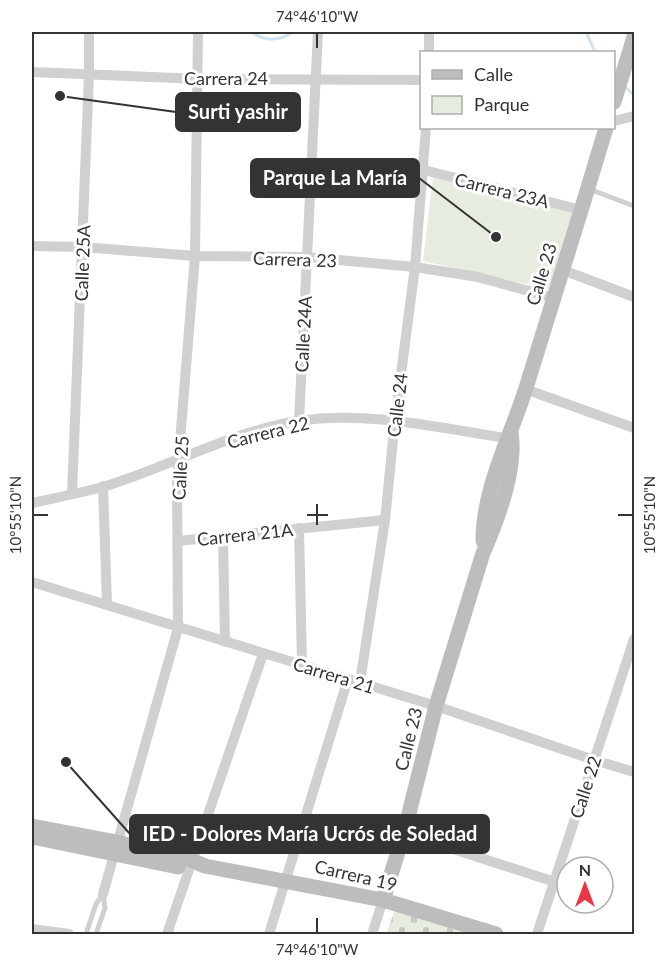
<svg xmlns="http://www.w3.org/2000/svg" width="666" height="966" font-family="Lato,sans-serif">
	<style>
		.green { fill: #e6ecdf }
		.cemetery { fill: url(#cemetery-stones) }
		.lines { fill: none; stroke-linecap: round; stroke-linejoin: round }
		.stream { stroke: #cfe2ee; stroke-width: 3 }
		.lane { stroke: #d0d0d0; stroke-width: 5 }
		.street { stroke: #d0d0d0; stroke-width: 10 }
		.secondary { stroke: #bdbdbd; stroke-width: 15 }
		.ticks { fill: none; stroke: #333; stroke-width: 2 }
		.labels { text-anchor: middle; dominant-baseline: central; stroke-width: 6; stroke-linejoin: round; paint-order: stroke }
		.street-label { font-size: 18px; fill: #333; stroke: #fff }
		.leader { fill: none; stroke: #333; stroke-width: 2 }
		.callout-dot { fill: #333; stroke: #fff; stroke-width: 2 }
		.callout { fill: #333; stroke: #333; stroke-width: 2 }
		.callout-label { font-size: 20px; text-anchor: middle; font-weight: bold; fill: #fff }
		.neatline { fill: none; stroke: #333; stroke-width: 2 }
		.ticks-label { font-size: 15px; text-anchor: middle; fill: #333 }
	</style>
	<defs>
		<pattern id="cemetery-stones" width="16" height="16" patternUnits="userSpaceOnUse" patternTransform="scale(1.5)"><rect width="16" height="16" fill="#e6ecdf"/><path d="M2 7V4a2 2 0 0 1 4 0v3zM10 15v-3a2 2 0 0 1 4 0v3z" fill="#c6cbc0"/></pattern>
	</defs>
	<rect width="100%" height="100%" fill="#fff"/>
	<!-- green -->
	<polygon class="green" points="433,177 574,213 549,289 423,261"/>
	<!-- cemetery -->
	<polygon class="cemetery" points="395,910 470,934 386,934"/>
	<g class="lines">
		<!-- stream -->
		<g class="stream">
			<path d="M252 32C265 42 280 41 293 32"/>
			<polyline points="586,32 595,52"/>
			<polyline points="625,87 634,95"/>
		</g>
		<!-- lane -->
		<g class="lane">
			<polyline points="589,189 634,206"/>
			<polyline points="86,934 96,904 103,894"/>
			<polyline points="96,934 105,908 103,894"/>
		</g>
		<!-- street -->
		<g class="street">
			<polyline points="429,52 429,32"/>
			<polyline points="32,72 199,79 422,80"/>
			<polyline points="614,121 634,116"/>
			<polyline points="424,170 581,210"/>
			<polyline points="32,246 82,247 195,256 306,257 415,267 478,277 554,298"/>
			<polyline points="563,270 634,297"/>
			<polyline points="525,389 634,428"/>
			<polyline points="299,421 318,32"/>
			<polyline points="103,486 107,604"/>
			<polyline points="72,494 89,74 89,32"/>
			<path d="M32 503C55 498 80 493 103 487 169 467 230 432 298 421 368 410 443 429 512 439"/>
			<polyline points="299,528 302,664"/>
			<polyline points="223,537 225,642"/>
			<polyline points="178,541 385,520"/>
			<polyline points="32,582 436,706 594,760 634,772"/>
			<polyline points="360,682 385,520 395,420 415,267 426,128"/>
			<polyline points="404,833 555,882"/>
			<polyline points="103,894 178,628 177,479 195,256 198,32"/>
			<polyline points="32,929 69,934"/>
			<polyline points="167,934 263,654"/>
			<polyline points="269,934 348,679"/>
			<polyline points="372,934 383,900"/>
			<polyline points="537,934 634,639"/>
		</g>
		<!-- secondary -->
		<g class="secondary">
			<polyline points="614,102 634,37"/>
			<path d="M483 541C483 488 510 438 526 388 553 302 580 215 606 128"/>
			<polyline points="32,826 117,842 191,860 205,866 383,900 496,934"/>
			<polyline points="32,837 178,867"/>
			<path d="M383 900 404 833 436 706 483 553C498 519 517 469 511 432"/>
		</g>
	</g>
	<!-- ticks -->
	<path class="ticks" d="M317 33V48M317 504V525M33 515H48M307 515H328M618 515H633M317 918V933"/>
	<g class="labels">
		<!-- street labels -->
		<g class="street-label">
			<text x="226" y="78">Carrera 24</text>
			<text transform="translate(502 190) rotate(14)">Carrera 23A</text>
			<text transform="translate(295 259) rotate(2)">Carrera 23</text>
			<text transform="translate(82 263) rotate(-88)">Calle 25A</text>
			<text transform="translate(541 274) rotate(-73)">Calle 23</text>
			<text transform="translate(303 334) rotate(-87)">Calle 24A</text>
			<text transform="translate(397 405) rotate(-83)">Calle 24</text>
			<text transform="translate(268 432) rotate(-14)">Carrera 22</text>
			<text transform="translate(180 468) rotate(-87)">Calle 25</text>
			<text transform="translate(245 534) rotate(-6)">Carrera 21A</text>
			<text transform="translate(334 675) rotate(17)">Carrera 21</text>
			<text transform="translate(408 739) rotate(-76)">Calle 23</text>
			<text transform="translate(585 787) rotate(-72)">Calle 22</text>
			<text transform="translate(356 875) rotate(13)">Carrera 19</text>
		</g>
	</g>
	<!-- callouts -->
	<path class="leader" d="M60 96L176 112M496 237L419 178M66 762L130 834"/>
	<g class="callout-dot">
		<circle cx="60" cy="96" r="6"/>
		<circle cx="496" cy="237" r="6"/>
		<circle cx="66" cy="762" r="6"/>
	</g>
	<g class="callout">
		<rect x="176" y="93" width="124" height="38" rx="6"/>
		<rect x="251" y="159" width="168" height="38" rx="6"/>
		<rect x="130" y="815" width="359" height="38" rx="6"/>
	</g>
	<g class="callout-label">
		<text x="238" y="119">Surti yashir</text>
		<text x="335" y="185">Parque La María</text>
		<text x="310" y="841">IED - Dolores María Ucrós de Soledad</text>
	</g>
	<!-- border -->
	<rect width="666" height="966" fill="none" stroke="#ffffff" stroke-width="66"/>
	<!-- legend -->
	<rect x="420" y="51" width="195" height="78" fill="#ffffff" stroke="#adadad" stroke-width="1.5"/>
	<rect x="432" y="70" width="30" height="9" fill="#bdbdbd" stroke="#adadad" stroke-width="1.5"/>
	<text x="474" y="81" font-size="18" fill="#333333">Calle</text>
	<rect x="432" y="96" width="30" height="18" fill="#e6ecdf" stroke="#adadad" stroke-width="1.5"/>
	<text x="474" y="111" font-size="18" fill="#333333">Parque</text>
	<!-- north arrow -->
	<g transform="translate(585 885)"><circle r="28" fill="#ffffff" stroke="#adadad" stroke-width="1.5"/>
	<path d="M0-4.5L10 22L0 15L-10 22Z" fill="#e63946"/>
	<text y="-9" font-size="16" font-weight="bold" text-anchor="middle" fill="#333333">N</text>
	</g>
	<rect x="33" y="33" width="600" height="900" class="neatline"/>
	<g class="ticks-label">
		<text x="317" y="22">74°46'10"W</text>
		<text transform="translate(16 515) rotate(-90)" y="5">10°55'10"N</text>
		<text transform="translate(650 515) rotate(-90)" y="5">10°55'10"N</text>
		<text x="317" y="955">74°46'10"W</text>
	</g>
</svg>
